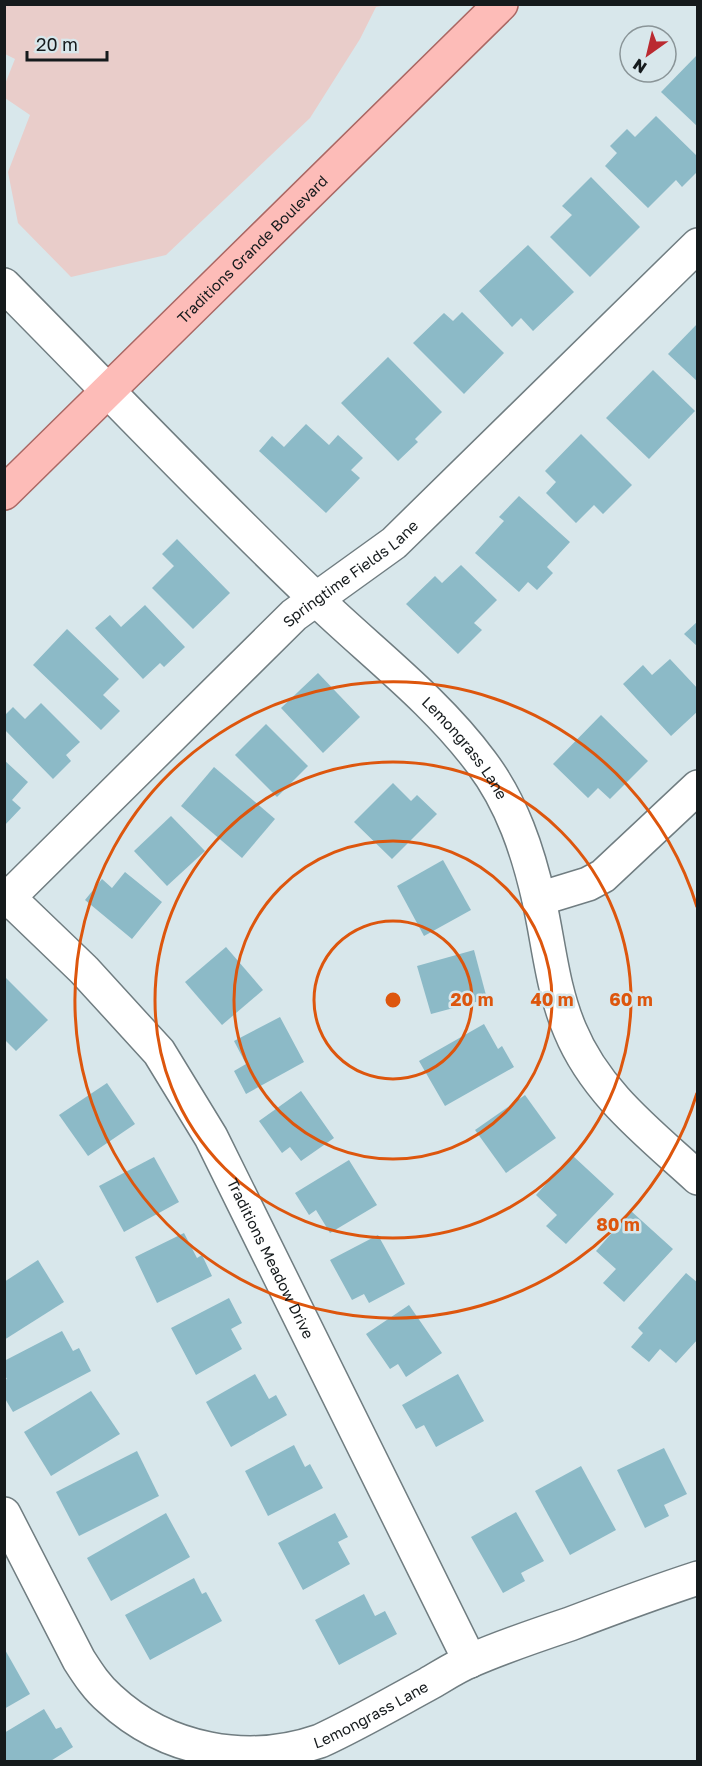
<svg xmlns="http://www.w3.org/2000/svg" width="702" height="1766" font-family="'Golos Text',sans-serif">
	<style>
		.green { fill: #e9cdca }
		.building { fill: #8cbac7 }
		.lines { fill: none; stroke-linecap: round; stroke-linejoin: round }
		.minor-casing { stroke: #707d81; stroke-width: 36 }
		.major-casing { stroke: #aa6763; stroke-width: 36 }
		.minor { stroke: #fff; stroke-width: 33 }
		.major { stroke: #fdbcb8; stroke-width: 33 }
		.ring { fill: none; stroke: #dd560d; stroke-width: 3 }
		.labels { text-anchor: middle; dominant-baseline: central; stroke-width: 5; stroke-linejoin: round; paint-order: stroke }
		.street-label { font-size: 15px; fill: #151a1c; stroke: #d8e7eb }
		.centre { fill: #dd560d; stroke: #d8e7eb; stroke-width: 3 }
		.ring-label { font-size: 18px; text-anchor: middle; font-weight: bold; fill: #dd560d; stroke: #d8e7eb; stroke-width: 5; stroke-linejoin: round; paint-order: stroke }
	</style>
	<rect width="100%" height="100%" fill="#d8e7eb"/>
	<!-- green -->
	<polygon class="green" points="4,5 5,4 387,5 376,7 360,39 310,118 166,255 71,277 18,223 8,172 30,115 5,98 5,84 15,59 5,54"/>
	<!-- building -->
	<g class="building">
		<polygon points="698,54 698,127 661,92"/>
		<polygon points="656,116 698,157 698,171 682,187 676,180 648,208 605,166 617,153 610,146 627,129 635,137"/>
		<polygon points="591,177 640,227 590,277 550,237 572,215 562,206"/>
		<polygon points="528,245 574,292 533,331 521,318 512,327 479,291"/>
		<polygon points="462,312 504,353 464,394 413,343 444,313 453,321"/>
		<polygon points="698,323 698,382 668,354"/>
		<polygon points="388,357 442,412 415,439 418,442 398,461 341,403"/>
		<polygon points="653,370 695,411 649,459 606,418"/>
		<polygon points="306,424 329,445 338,435 363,458 351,470 360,478 326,513 259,451 272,436 284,447"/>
		<polygon points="581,434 632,485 603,514 594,505 576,523 546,493 556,482 545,471"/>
		<polygon points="519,496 570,542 547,567 553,573 537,590 528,582 519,592 475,553 504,521 499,517"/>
		<polygon points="177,539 230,593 193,629 152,588 174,566 162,554"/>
		<polygon points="461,565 497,600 474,623 482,630 458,654 406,604 435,576 442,583"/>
		<polygon points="145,605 185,647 164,667 160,663 143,679 95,628 110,615 121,627"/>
		<polygon points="698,621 698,647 684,634"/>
		<polygon points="67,629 119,679 103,695 120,711 101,730 33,665"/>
		<polygon points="670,659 698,689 698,711 671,736 623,684 643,665 652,675"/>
		<polygon points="318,673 360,717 323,753 281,708"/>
		<polygon points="41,703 80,742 66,755 71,761 53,779 4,729 4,716 13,707 25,719"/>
		<polygon points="601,715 648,761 610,799 598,788 588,798 553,764"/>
		<polygon points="266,724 308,766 277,797 235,755"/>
		<polygon points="4,760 28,782 12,800 21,808 4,826"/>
		<polygon points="214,767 275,819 242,858 181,806"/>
		<polygon points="393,783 411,801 417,795 437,814 392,859 354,822"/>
		<polygon points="171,816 205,851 167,886 134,851"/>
		<polygon points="443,860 471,910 424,936 397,886"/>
		<polygon points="125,872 162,902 132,939 85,900 102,879 112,888"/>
		<polygon points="226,947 263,990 222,1025 185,982"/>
		<polygon points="474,950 487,999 431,1014 417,966"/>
		<polygon points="4,976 48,1020 16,1051 4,1039"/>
		<polygon points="280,1017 304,1062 246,1094 234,1071 246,1064 234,1041"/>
		<polygon points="484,1024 498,1049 502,1046 514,1067 445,1106 419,1061"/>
		<polygon points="107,1083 135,1124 88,1156 59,1115"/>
		<polygon points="301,1091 334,1138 301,1161 290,1147 282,1153 259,1121"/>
		<polygon points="525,1095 556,1138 506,1173 475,1130"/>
		<polygon points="572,1155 614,1194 566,1244 546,1226 557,1215 536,1195"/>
		<polygon points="154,1157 179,1202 124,1232 99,1186"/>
		<polygon points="349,1160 377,1205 330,1233 316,1210 309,1215 295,1193"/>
		<polygon points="631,1211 673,1249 624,1302 603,1283 616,1269 596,1251"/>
		<polygon points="184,1233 197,1258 202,1255 212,1276 157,1303 135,1257"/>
		<polygon points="378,1235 405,1284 369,1303 364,1294 352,1300 330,1260"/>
		<polygon points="38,1260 64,1302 4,1340 4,1282"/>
		<polygon points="686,1273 698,1283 698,1339 676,1363 660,1349 649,1362 631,1347 643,1333 638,1328"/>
		<polygon points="229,1298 242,1323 231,1329 242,1349 196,1375 171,1328"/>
		<polygon points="409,1305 442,1353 406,1377 398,1364 390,1369 366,1334"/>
		<polygon points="62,1331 73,1351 79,1348 91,1371 13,1412 4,1397 4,1380 7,1379 4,1374 4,1361"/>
		<polygon points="255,1374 269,1399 276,1395 287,1415 231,1447 206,1402"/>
		<polygon points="458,1374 484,1421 436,1447 424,1425 416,1429 402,1405"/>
		<polygon points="91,1391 120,1434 51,1476 24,1432"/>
		<polygon points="294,1445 305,1467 310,1464 323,1488 268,1516 245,1471"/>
		<polygon points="664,1448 687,1494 664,1505 669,1516 645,1528 617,1470"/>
		<polygon points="137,1451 159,1496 79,1536 56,1492"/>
		<polygon points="581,1466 616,1530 570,1555 535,1491"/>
		<polygon points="516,1512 544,1561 521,1573 525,1581 503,1593 471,1537"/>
		<polygon points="166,1513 190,1557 111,1601 87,1558"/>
		<polygon points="335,1513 348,1537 338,1542 350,1564 303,1590 278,1543"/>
		<polygon points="194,1578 202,1594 206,1592 222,1621 150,1660 125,1615"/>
		<polygon points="364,1594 375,1616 385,1611 397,1634 339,1665 315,1620"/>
		<polygon points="4,1648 30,1694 4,1709"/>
		<polygon points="44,1709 56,1729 61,1727 73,1747 49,1762 4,1762 4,1733"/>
	</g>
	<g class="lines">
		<defs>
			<g id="minor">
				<path id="s1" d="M4 285C108 390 209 497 316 599 371 652 435 700 481 762 512 803 528 851 539 900 549 944 552 988 570 1030 596 1093 649 1133 698 1178"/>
				<path id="s2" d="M9 898 84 970 159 1052 211 1137 470 1661"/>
				<polyline points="539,899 588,884 603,876 698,787"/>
				<path id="s3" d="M4 902 294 615 394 543 698 245"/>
				<path id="s4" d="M4 1514 79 1660C88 1674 97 1688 110 1699 166 1751 248 1766 320 1741 357 1724 393 1703 428 1684 442 1676 457 1666 472 1660 504 1646 537 1635 570 1624 612 1608 655 1592 698 1578"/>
			</g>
			<g id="major">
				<path id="s5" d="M4 493 501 4"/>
			</g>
		</defs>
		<!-- minor casing -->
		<use href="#minor" class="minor-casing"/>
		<!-- major casing -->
		<use href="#major" class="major-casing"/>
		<!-- minor -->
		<use href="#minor" class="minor"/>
		<!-- major -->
		<use href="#major" class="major"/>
	</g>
	<!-- distance rings -->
	<g class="ring">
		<circle cx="393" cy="1000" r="79"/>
		<circle cx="393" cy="1000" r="159"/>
		<circle cx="393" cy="1000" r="238"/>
		<path d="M697 1093A318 318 0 1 1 697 907"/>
	</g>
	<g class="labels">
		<!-- street labels -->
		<g class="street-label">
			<text stroke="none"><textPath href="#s5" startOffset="348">Traditions Grande Boulevard</textPath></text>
			<text stroke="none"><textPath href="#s3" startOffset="478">Springtime Fields Lane</textPath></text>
			<text stroke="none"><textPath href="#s1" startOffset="654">Lemongrass Lane</textPath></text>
			<text stroke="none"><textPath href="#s2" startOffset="450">Traditions Meadow Drive</textPath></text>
			<text stroke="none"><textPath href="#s4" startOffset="496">Lemongrass Lane</textPath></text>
		</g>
	</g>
	<circle cx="393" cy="1000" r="9" class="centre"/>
	<g class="ring-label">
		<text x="472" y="1006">20 m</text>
		<text x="552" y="1006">40 m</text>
		<text x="631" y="1006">60 m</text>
		<text x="618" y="1231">80 m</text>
	</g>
	<!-- border -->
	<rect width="702" height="1766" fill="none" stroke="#151a1c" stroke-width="12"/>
	<!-- north arrow -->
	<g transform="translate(648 54) rotate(214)"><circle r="28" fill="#d8e7eb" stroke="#8a9598" stroke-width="1.5"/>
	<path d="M0-4.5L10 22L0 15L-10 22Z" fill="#ba2a30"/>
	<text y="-9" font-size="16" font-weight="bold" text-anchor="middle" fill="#151a1c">N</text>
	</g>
	<!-- scale -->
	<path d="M27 51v9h80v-9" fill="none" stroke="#151a1c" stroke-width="3"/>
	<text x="36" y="51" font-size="18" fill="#151a1c" stroke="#d8e7eb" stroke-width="4.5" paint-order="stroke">20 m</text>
</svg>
